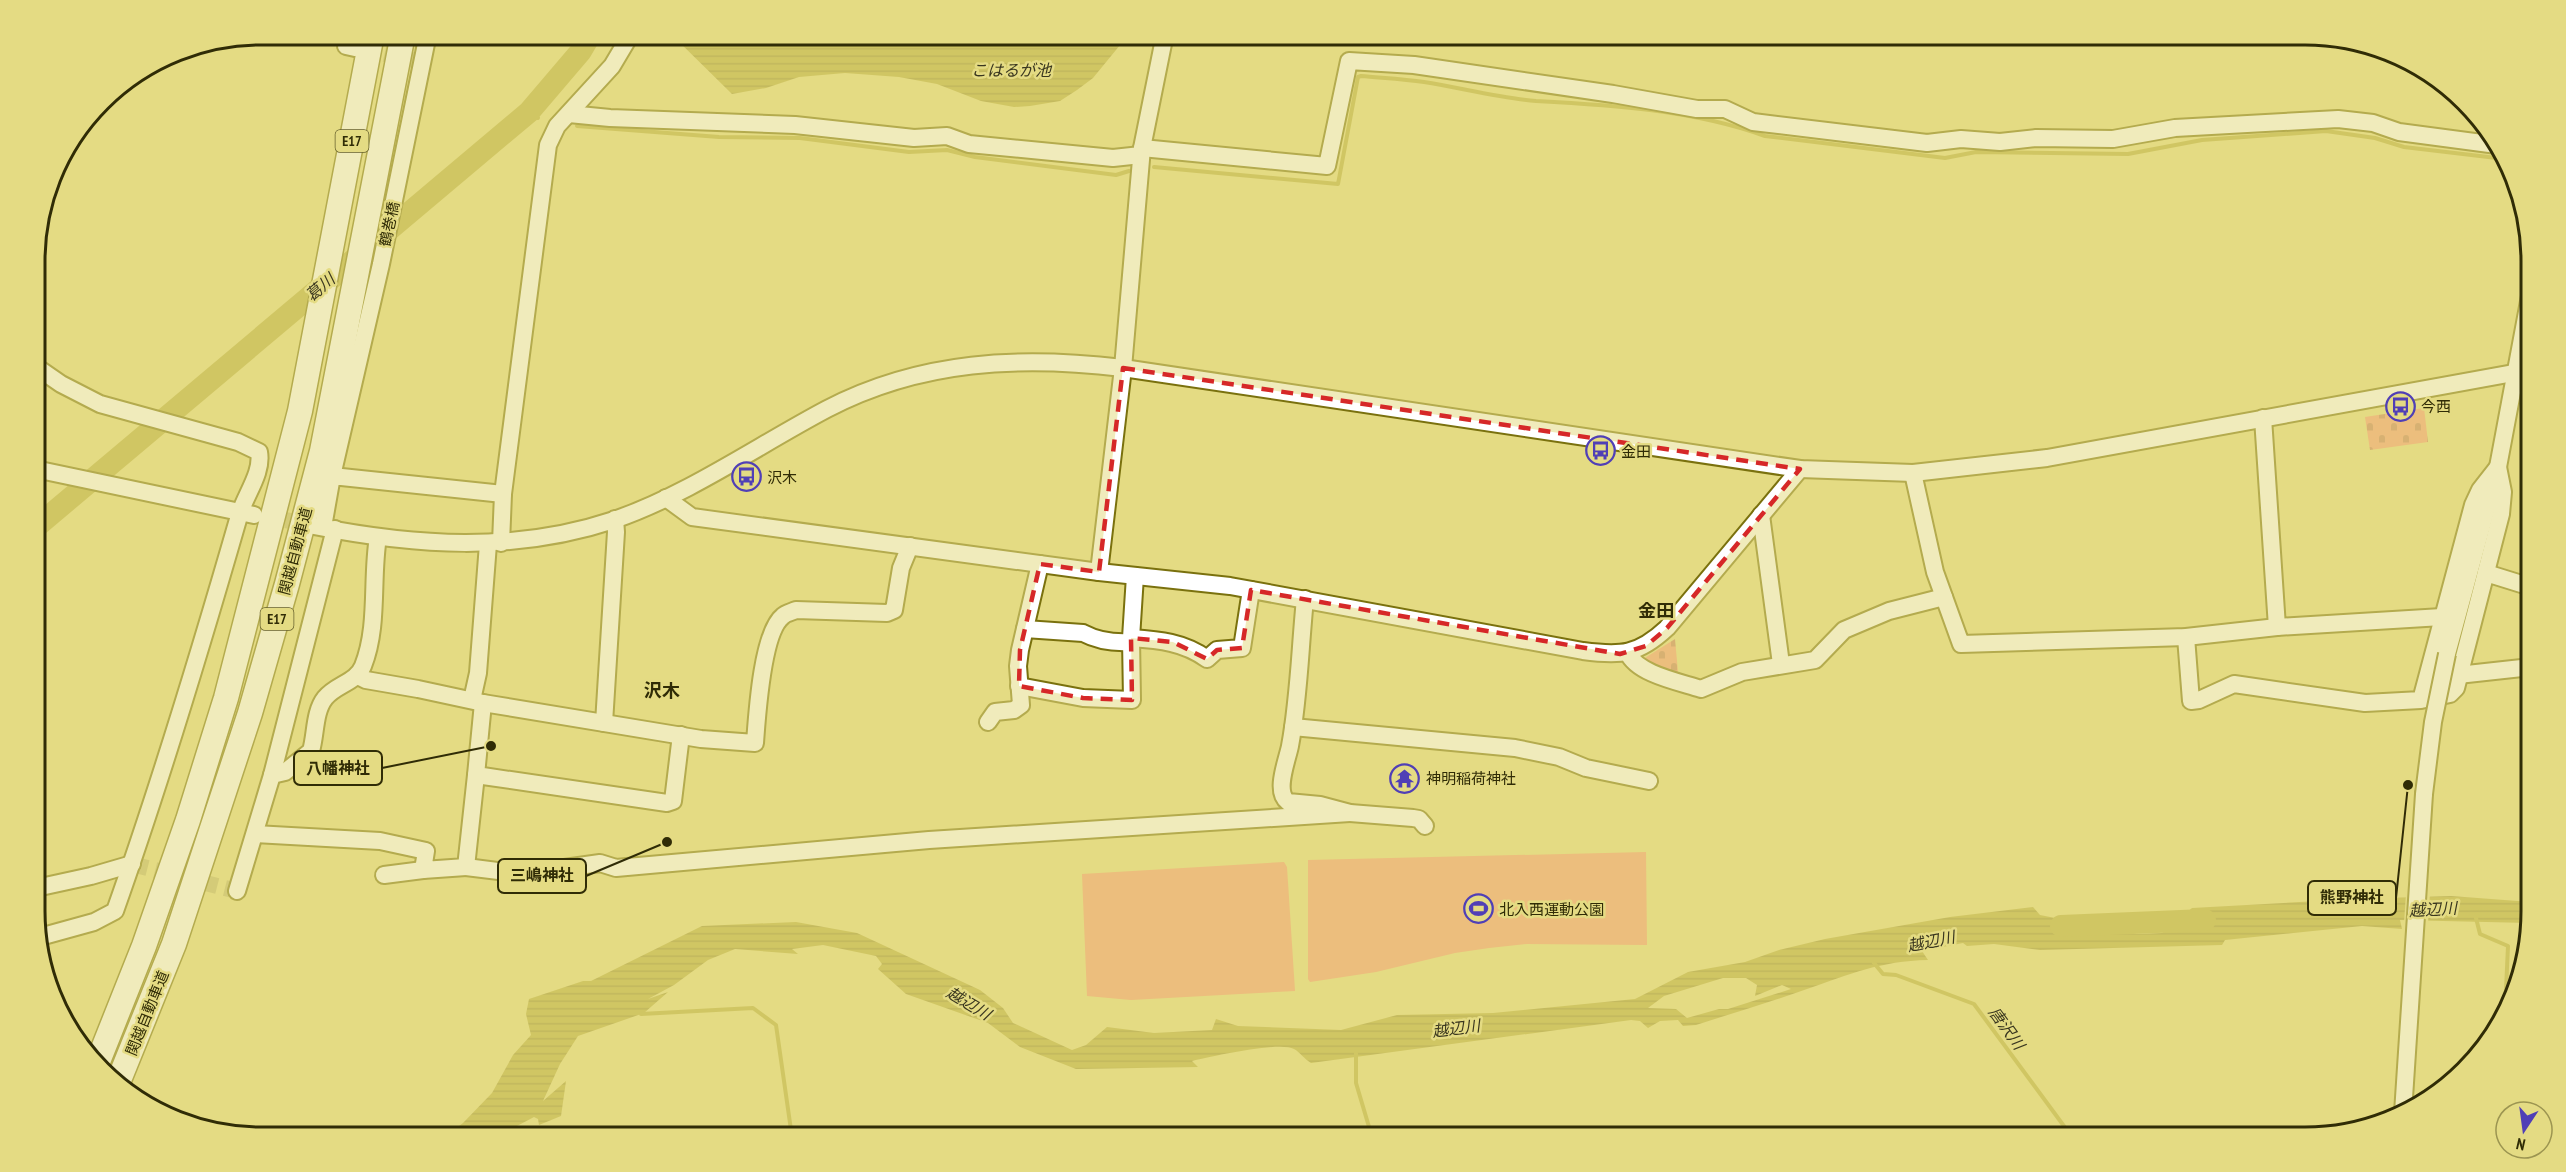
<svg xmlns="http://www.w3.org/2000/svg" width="2566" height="1172" font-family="'PT Sans Narrow','Noto Sans JP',sans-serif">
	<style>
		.cemetery { fill: url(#cemetery-stones) }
		.pitch { fill: #f69b75 }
		.water { fill: url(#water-rules); fill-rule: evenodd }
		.pier { fill: #e4db83 }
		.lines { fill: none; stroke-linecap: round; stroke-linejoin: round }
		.stream { stroke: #b9ad3d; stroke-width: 4 }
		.river { stroke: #b9ad3d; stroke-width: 22 }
		.minor-tunnel { stroke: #c0b86a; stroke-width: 16; stroke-dasharray: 16 8; stroke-linecap: butt }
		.minor-casing { stroke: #7a710e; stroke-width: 20 }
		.highway-casing { stroke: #7a710e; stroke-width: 27 }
		.minor { stroke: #fff; stroke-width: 16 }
		.highway { stroke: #fff; stroke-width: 24 }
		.minor-bridge-casing { stroke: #7a710e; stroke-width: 20; stroke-linecap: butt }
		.minor-bridge { stroke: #fff; stroke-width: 16 }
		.marked { fill: none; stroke: #d62828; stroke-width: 4.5; stroke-dasharray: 12 8; stroke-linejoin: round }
		.labels { text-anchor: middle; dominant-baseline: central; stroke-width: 5; stroke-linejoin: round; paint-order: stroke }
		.shield { fill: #e4db83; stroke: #66602c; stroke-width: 1.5 }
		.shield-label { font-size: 14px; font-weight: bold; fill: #302c06 }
		.street-label { font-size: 15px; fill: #302c06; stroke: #e4db83 }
		.poi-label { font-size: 15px; fill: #302c06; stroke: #e4db83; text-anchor: start }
		.water-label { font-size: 16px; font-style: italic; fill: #3a371f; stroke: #e4db83 }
		.quarter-label { font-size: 18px; font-weight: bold; fill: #302c06; stroke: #e4db83 }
		.rim { fill: none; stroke: #302c06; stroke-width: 3 }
		.leader { fill: none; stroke: #302c06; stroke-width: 2 }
		.callout-dot { fill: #302c06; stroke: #e4db83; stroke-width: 2 }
		.callout { fill: #e4db83; stroke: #302c06; stroke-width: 2 }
		.callout-label { font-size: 16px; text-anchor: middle; font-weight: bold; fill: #302c06 }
	</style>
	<defs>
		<pattern id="cemetery-stones" width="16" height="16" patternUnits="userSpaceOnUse" patternTransform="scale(1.5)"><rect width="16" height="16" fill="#f69b75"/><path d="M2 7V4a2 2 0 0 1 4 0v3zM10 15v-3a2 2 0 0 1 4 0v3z" fill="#c87f5e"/></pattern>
		<pattern id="water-rules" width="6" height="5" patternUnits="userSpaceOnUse" patternTransform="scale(1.5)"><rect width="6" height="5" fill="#b9ad3d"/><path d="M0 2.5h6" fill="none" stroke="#978d31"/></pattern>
	</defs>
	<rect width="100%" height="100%" fill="#e4db83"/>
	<!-- cemetery -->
	<g class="cemetery">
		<polygon points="2424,408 2428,442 2370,450 2365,417"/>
		<polygon points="1675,639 1678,672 1674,675 1640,661"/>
	</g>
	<!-- pitch -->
	<g class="pitch">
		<polygon points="1646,852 1647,945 1527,944 1489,948 1455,953 1376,972 1310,982 1308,979 1308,860"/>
		<polygon points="1284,862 1287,867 1295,991 1131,1000 1087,996 1082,874"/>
	</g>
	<!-- water -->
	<g class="water">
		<polygon points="671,34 1133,34 1133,35 1125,39 1093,78 1077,90 1060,101 1030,106 1014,107 981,101 937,84 899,77 845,73 799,77 766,88 732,94"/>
		<path d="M2451 896 2531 902 2529 923 2400 920 2402 929 2362 926 2225 940 2222 945 2040 950 1994 944 1967 946 1963 943 1922 951 1928 960C1880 961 1851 974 1807 989 1771 1002 1733 1013 1696 1025L1683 1026 1678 1020 1660 1021 1648 1028 1640 1021 1631 1020 1311 1063C1304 1059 1300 1052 1294 1049 1279 1041 1210 1057 1192 1061L1198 1067 1076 1069 1020 1047 988 1023 906 994 878 969 882 964 876 956 823 945 792 949 798 954 735 949 708 960 674 985 648 999 668 992 644 1013 578 1036 560 1064 543 1101 566 1081 561 1116 539 1125 538 1119 534 1117 496 1137H444L463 1123 492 1093 513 1055 531 1035 526 1014 529 999 583 981H591L702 926 796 922 857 933 980 990 1003 1008 1013 1023 1072 1050 1086 1045 1107 1027 1154 1033 1212 1030 1216 1019 1238 1026 1341 1030 1397 1015 1493 1013 1635 999 1688 972 1745 962 1779 950 1825 939 1950 917 2033 907 2040 915 2136 934 2162 933 2192 908 2353 899ZM1723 978H1746L1757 985 1755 996 1782 985 1791 989 1728 1009H1719L1687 1018 1676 1009 1648 1008 1664 996Z"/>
	</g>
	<!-- pier -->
	<polygon class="pier" points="2430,893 2428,923 2404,923 2406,894"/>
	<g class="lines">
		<!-- stream -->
		<g class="stream">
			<polyline points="529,112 538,118"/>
			<polyline points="577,126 719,137 800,138 909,152 947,150 975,157 1116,175 1129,171"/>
			<path d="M1154 167 1338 184 1358 77 1361 76C1382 78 1403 79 1424 82 1462 88 1498 98 1536 101 1612 105 1693 110 1765 136L1945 158 1976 152 2128 154 2202 140 2326 131 2375 138 2404 147 2505 159"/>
			<polyline points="2476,918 2480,934 2508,946 2505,1012"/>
			<polyline points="1874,963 1883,974 1896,975 1974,1004 2072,1137"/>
			<polyline points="641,1014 753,1008 776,1025 792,1137"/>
			<polyline points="1356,1053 1356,1083 1372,1137"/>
		</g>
		<!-- river -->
		<g class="river">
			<polyline points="36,527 529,112 581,51 591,34"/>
			<polyline points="2061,926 2205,920"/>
		</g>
		<!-- minor-tunnel -->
		<g class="minor-tunnel">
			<polyline points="361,49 413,60"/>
			<polyline points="262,516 314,525"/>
			<polyline points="132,864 237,891"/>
		</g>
		<defs>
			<g id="minor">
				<polyline points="348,34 346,46 355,48"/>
				<polyline points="569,114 610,118 795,125 914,138 947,136 969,144 1113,158 1141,155"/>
				<polyline points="1142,148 1327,166 1349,61 1414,65 1613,94 1697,109 1725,109 1753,122 1927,143 1961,139 2000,142 2036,138 2113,139 2175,128 2338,119 2373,123 2399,132 2497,145"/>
				<path d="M35 366 61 384 100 404 238 442 259 452C263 473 245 495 239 516 201 648 161 781 115 911L94 922 36 938"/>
				<polyline points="2263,418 2277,627"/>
				<polyline points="35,469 254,515"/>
				<polyline points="1913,473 1935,572 1961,644 2186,637 2277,627 2442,617"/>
				<polyline points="332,476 381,264 428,34"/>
				<path d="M666 498 692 517 1099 572 1230 586 1583 651C1621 656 1638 655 1667 628L1800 469"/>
				<polyline points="1761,515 1781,664"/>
				<path d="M314 526C415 546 515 553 614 520 689 494 757 446 827 409 921 360 1020 356 1123 368L1800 469 1913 473 2047 458 2530 370"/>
				<polyline points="323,527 332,476 503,494"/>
				<polyline points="501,543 503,494 548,145 557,126 612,66 631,34"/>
				<polyline points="1099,572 1123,368 1142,148 1165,34"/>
				<polyline points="2486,573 2531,587"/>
				<path d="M1305 599C1300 648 1299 698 1290 746 1287 761 1274 792 1288 802L1320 805 1350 813 1413 818 1419 819 1425 826"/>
				<path d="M1025 629 1083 633C1098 641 1115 643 1131 642"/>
				<polyline points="2186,637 2191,701 2199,700 2234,684 2365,703 2421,700 2450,694 2456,688 2501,514 2503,492 2498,467 2480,490 2473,505 2421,700"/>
				<path d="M1131 638C1159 640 1184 642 1207 659L1217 650 1242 648 1251 590"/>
				<path d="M1628 653C1637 674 1680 682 1701 689L1742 672 1815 660 1844 630 1889 611 1944 597"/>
				<polyline points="2447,654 2498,467 2530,296"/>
				<polyline points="2458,675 2531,667"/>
				<path d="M358 676 366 680 418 689 483 703 701 739 755 743C757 716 762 632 783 616 786 613 792 612 796 610L887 613 894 610 901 568 910 546"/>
				<polyline points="1019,686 1083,698 1132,700 1131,638 1135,576"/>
				<polyline points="472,700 478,673 488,544"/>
				<polyline points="483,703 476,775 667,803 673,801 681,735"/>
				<polyline points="988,722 995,712 1014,710 1021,705 1018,666 1020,650 1040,564"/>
				<polyline points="604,723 616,532 615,519"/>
				<polyline points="1293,727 1515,748 1559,757 1586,768 1649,781"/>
				<polyline points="272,775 335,529"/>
				<polyline points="255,834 380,841 426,851 423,870 466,867 476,775"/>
				<polyline points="466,867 522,874 600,863 616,868 929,840 1350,813"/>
				<polyline points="384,875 423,870"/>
				<polyline points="36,888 91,876 132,864"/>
				<path d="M237 891 272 775 285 772 311 751C316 734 314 712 325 698 336 684 356 683 363 666 379 626 371 579 378 537"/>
				<polyline points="2403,1113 2424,794"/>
			</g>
			<g id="highway">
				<polyline points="97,1064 144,946 188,820 226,698 300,411 372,34"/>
				<polyline points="117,1085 174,944 250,713 287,584 322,451 403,34"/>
			</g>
		</defs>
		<!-- minor casing -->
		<use href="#minor" class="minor-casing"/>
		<!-- highway casing -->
		<use href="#highway" class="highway-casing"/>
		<!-- minor -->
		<use href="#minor" class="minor"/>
		<!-- highway -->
		<use href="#highway" class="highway"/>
		<defs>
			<polyline id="minor-bridge" points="2424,794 2433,722 2447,654"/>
		</defs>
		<!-- minor-bridge casing -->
		<use href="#minor-bridge" class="minor-bridge-casing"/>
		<!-- minor-bridge -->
		<use href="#minor-bridge" class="minor-bridge"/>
	</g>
	<!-- marked area -->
	<path d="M0 0H2566V1172H0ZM1123 368 1800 469 1667 628 1646 646 1620 654 1251 590 1242 648 1217 650 1207 659 1173 642 1131 638 1132 700 1083 698 1019 686 1020 650 1040 564 1099 572Z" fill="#e4db83" fill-opacity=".55" fill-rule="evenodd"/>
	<path class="marked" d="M1123 368 1800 469 1667 628 1646 646 1620 654 1251 590 1242 648 1217 650 1207 659 1173 642 1131 638 1132 700 1083 698 1019 686 1020 650 1040 564 1099 572Z"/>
	<!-- icons -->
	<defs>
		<symbol id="bus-ring" viewBox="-11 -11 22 22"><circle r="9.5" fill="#e4db83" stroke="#503fb6" stroke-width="1.5"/><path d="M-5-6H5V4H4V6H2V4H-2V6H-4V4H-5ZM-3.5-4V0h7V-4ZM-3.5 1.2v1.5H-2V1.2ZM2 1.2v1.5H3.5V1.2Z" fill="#503fb6"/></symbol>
		<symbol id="temple-ring" viewBox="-11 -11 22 22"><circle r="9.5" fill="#e4db83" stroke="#503fb6" stroke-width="1.5"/><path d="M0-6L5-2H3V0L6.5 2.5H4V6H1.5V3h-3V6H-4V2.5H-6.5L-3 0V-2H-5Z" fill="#503fb6"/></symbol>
		<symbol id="stadium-ring" viewBox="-11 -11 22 22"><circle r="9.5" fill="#e4db83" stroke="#503fb6" stroke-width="1.5"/><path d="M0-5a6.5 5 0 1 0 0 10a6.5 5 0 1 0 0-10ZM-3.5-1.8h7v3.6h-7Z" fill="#503fb6"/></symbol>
	</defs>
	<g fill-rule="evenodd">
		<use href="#bus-ring" x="2384" y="390" width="33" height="33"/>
		<use href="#bus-ring" x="1584" y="434" width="33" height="33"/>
		<use href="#bus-ring" x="730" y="460" width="33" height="33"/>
		<use href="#temple-ring" x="1388" y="762" width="33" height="33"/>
		<use href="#stadium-ring" x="1462" y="892" width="33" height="33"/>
	</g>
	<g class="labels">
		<!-- shield labels -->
		<g class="shield">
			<rect x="335.5" y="130" width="33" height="22" rx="4.5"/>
			<rect x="260.5" y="608" width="33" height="22" rx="4.5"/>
		</g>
		<g class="shield-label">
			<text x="352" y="141">E17</text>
			<text x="277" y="619">E17</text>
		</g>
		<!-- street labels -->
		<g class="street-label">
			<text transform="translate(389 224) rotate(-78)">鶴巻橋</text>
			<text transform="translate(295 551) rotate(-75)">関越自動車道</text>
			<text transform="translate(147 1013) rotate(-68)">関越自動車道</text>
		</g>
		<!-- poi labels -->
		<g class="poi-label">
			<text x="2421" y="406">今西</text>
			<text x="1621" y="451">金田</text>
			<text x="767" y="477">沢木</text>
			<text x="1426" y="778">神明稲荷神社</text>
			<text x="1499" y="909">北入西運動公園</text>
		</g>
		<!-- water labels -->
		<g class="water-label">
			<text x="1011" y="70">こはるが池</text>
			<text transform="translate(320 287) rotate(-40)">葛川</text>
			<text transform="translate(2433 909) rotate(-3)">越辺川</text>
			<text transform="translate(1931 941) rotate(-11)">越辺川</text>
			<text transform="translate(969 1003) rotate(31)">越辺川</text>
			<text transform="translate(1456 1028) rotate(-7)">越辺川</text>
			<text transform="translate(2007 1028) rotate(54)">唐沢川</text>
		</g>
		<!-- quarter labels -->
		<g class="quarter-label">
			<text x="1656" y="610">金田</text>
			<text x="662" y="690">沢木</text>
		</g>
	</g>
	<!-- crop -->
	<path d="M0 0H2566V1172H0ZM261 45H2305A216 216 0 0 1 2521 261V911A216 216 0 0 1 2305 1127H261A216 216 0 0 1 45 911V261A216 216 0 0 1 261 45Z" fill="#e4db83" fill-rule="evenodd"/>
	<path class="rim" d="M261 45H2305A216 216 0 0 1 2521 261V911A216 216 0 0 1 2305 1127H261A216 216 0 0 1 45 911V261A216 216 0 0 1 261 45Z"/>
	<!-- callouts -->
	<path class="leader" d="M491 746L382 768M667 842L586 876M2408 785L2396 898"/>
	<g class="callout-dot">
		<circle cx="491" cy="746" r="6"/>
		<circle cx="667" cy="842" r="6"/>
		<circle cx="2408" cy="785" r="6"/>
	</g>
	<g class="callout">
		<rect x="294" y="751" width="88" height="34" rx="6"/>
		<rect x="498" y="859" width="88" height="34" rx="6"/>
		<rect x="2308" y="881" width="88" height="34" rx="6"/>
	</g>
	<g class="callout-label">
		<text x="338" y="774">八幡神社</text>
		<text x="542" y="881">三嶋神社</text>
		<text x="2352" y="903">熊野神社</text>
	</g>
	<!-- north arrow -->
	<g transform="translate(2524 1130) rotate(193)"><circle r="28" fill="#e4db83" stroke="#9c9551" stroke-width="1.5"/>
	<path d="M0-4.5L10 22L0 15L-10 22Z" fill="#503fb6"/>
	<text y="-9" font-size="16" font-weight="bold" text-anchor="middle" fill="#302c06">N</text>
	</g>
</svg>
